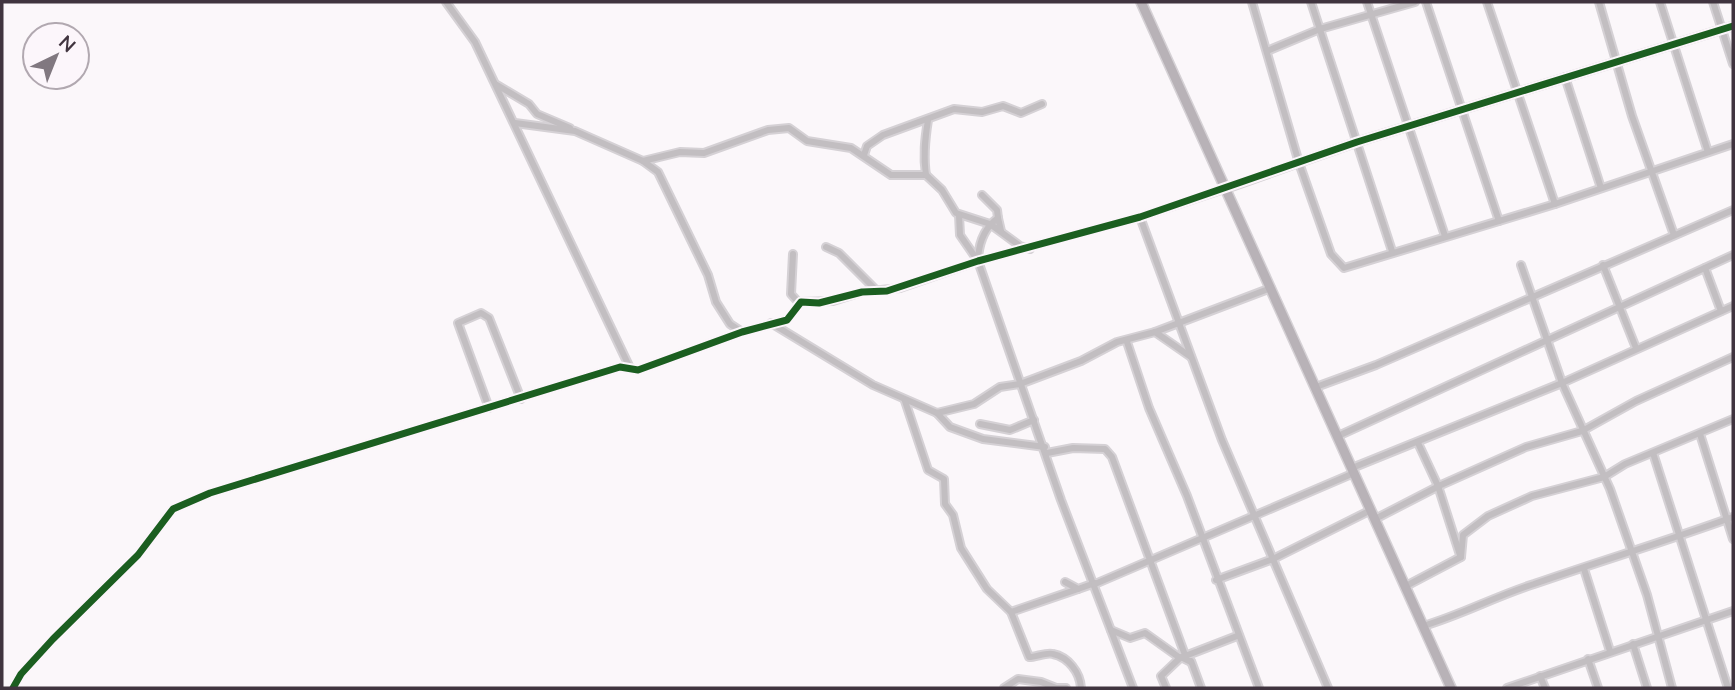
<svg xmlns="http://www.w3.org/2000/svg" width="1735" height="690" font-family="Mulish,sans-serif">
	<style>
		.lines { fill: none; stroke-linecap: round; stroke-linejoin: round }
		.minor-casing { stroke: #d5d1d5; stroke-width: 10 }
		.tertiary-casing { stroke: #d5d1d5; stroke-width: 11 }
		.secondary-casing { stroke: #d5d1d5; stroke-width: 12 }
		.minor { stroke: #c2bec1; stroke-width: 6 }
		.tertiary { stroke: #c2bec1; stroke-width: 8 }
		.secondary { stroke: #b8b2b7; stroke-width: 9 }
		.cycleway-casing { stroke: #fcf6fb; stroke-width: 11 }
		.cycleway { stroke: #1b5e20; stroke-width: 7 }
	</style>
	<rect width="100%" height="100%" fill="#fbf7fa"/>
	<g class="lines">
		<defs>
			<g id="minor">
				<polyline points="446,2 475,42 630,368"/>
				<polyline points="1252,2 1299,163 1331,254 1344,268 1555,204 1733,144"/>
				<polyline points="1311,2 1392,251"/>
				<polyline points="1367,2 1445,236"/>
				<polyline points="1426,2 1499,221"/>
				<polyline points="1487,2 1555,204"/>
				<polyline points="1599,2 1632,116 1674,235"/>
				<polyline points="1660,2 1708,152"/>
				<polyline points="1713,2 1733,64"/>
				<polyline points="1267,51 1320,29 1415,2"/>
				<polyline points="1565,77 1601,188"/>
				<polyline points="497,85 529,104 537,114 570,128"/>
				<polyline points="515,123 575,131 643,161 658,172 708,275 716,302 730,324 742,332"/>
				<polyline points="864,155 867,146 883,135 954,109 982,112 1003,106 1021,113 1042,104"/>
				<polyline points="643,161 680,152 704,153 768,130 789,128 807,141 851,148 891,175 926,175 942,190 956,213 990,224 1020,246 1030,249"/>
				<path d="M926 175C923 156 925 139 928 120"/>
				<polyline points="982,195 997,210 998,218"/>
				<polyline points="959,215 960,235 978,261 1061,500 1133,688"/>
				<polyline points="1140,217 1222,440 1328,688"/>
				<polyline points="826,247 839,253 877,291"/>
				<polyline points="793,254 791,294 799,303"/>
				<path d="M978 259C979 242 984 228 998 218L1001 231"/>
				<polyline points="1521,265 1562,383 1610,489 1647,595 1672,688"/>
				<polyline points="1603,265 1636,348"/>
				<polyline points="1705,268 1721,311"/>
				<polyline points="771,323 873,385 937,413 974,404 1000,387 1020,384 1081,361 1117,342 1155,332 1271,288"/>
				<polyline points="1155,332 1191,357"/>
				<polyline points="1127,342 1149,408 1187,496 1259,688"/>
				<polyline points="1316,387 1376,365 1733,210"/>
				<path d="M905 401 928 470 944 479 945 504 953 515 961 548 987 589 1011 612 1029 657C1036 657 1047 652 1053 654 1068 657 1080 672 1081 688"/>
				<polyline points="489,408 458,323 481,313 489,318 521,399"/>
				<polyline points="937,413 950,427 983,439 1045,447"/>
				<polyline points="980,424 1010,430 1034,420"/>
				<polyline points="1700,434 1733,539"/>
				<polyline points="1338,436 1733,255"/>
				<polyline points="1418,443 1438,486 1460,555"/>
				<polyline points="1047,453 1073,448 1105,449 1112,457 1185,655"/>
				<polyline points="1653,453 1728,688"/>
				<polyline points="1352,468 1562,383 1733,306"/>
				<polyline points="1375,519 1441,485 1526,447 1582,431 1636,401 1733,357"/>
				<polyline points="1461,557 1463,535 1488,516 1532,496 1604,477 1625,464 1733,419"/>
				<polyline points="1584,569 1610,651"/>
				<polyline points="1216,580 1273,559 1371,510"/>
				<polyline points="1065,582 1078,589 1095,583"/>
				<polyline points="1095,584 1354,473"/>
				<polyline points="1406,586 1461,557"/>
				<polyline points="1011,612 1078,589"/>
				<path d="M1423 626C1461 615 1496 596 1534 584 1600 561 1667 541 1733 517"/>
				<polyline points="1111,630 1130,638 1145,633 1180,658 1237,636"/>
				<polyline points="1633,644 1647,688"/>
				<polyline points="1588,659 1598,688"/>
				<polyline points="1191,661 1201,688"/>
				<polyline points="1540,676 1545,688"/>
				<polyline points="13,688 21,674 53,639 138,555 173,509 210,493 620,367 638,370 742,332 787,320 801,302 833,301 862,292 900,288 978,261 1140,217 1227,188"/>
				<polyline points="1004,688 1018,679 1041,682 1056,688"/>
				<polyline points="1058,688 1066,688"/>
				<polyline points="1166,688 1161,676 1181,657 1191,662"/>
				<polyline points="1507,688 1733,611"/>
			</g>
			<polyline id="tertiary" points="1227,188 1357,142 1733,26"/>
			<polyline id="secondary" points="1141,2 1451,688"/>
		</defs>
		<!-- minor casing -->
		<use href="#minor" class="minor-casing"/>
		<!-- tertiary casing -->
		<use href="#tertiary" class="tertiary-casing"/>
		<!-- secondary casing -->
		<use href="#secondary" class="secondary-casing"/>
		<!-- minor -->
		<use href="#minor" class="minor"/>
		<!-- tertiary -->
		<use href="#tertiary" class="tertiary"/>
		<!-- secondary -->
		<use href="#secondary" class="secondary"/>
		<defs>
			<polyline id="cycleway" points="13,688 21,674 53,639 138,555 173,509 210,493 620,367 638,370 742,332 787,320 801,302 819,303 862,292 887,291 978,261 1140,217 1357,142 1733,26"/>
		</defs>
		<!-- cycleway casing -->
		<use href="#cycleway" class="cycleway-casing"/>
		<!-- cycleway -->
		<use href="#cycleway" class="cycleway"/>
	</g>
	<!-- border -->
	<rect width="1735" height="690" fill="none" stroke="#40343f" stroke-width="7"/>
	<!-- north arrow -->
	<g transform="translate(56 56) rotate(43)"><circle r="33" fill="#fcf6fb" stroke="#b1a8b0" stroke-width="2"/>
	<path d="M0-5L12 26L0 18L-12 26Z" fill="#817880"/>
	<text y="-10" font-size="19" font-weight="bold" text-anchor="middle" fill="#40343f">N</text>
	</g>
</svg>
